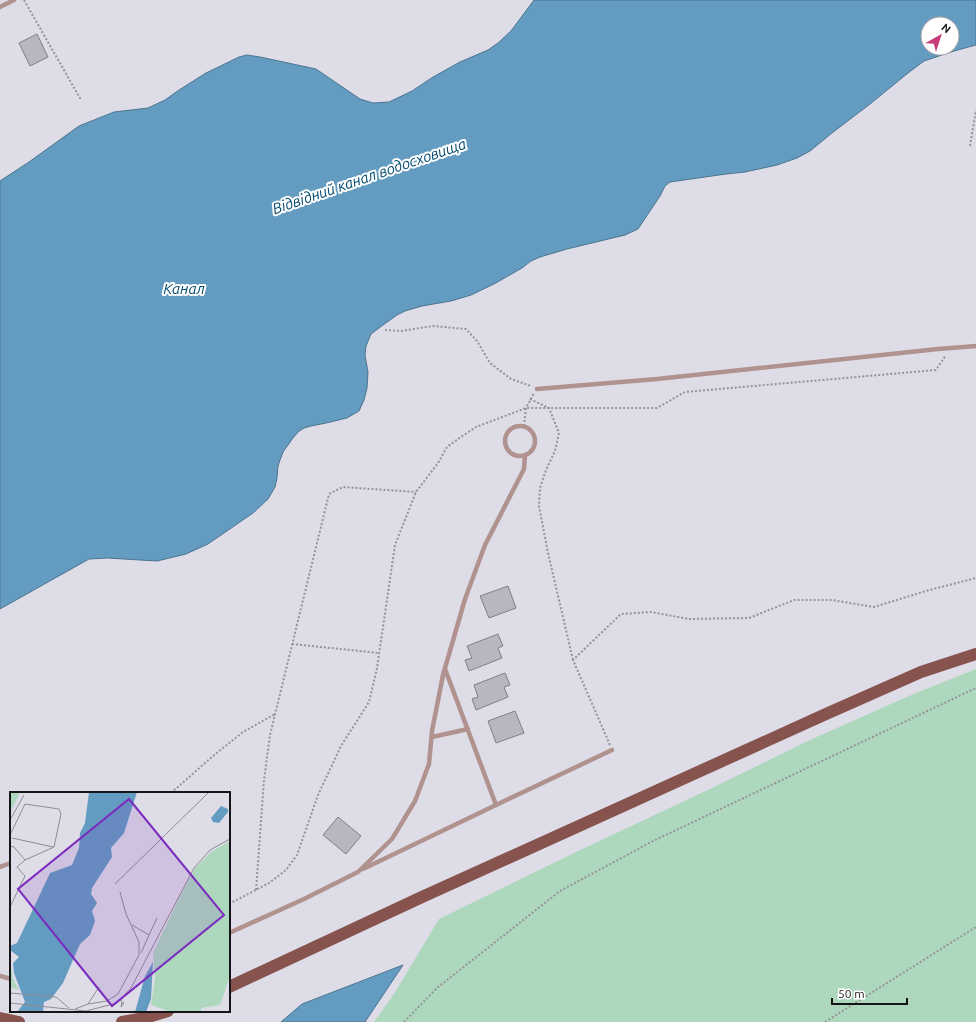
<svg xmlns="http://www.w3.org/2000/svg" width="976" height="1022" font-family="Ubuntu,sans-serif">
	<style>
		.green { fill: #aed8be }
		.water { fill: #649cc1; stroke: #4c748e; fill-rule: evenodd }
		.building { fill: #b8b6c0; stroke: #807e88 }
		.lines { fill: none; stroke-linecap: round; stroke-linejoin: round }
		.path { stroke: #94939b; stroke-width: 2; stroke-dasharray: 2 2; stroke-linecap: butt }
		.service { stroke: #b0928f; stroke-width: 4.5 }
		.primary { stroke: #86534f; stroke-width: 12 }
		.labels { text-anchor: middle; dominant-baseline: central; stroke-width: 4; stroke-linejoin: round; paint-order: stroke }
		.water-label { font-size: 15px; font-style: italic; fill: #004a6f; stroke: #fff }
		.inset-road { fill: none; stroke: #8e8c94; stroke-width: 1 }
		.view { fill: #7b2cbf; fill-opacity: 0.15; stroke: #7b2cbf; stroke-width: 2 }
		.inset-edge { fill: none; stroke: #151518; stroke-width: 2 }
	</style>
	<rect width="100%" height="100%" fill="#dedce7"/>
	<!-- green -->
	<polygon class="green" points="976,669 976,1022 374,1022 394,994 439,919 576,852 712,788 810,740 911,695"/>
	<!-- water -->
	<g class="water">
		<path d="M534 0H976V45L954 51 924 61 908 73 870 104 832 133 810 151 797 158 777 165 745 172 726 174 670 182 665 186 660 196 638 229 625 235 567 249 540 257 531 261 522 268 494 284 471 295 451 301 422 306 405 311 397 315 383 325 371 334 366 346 365 355 368 372 367 388 364 400 359 411 347 418 326 423 311 426 304 428 298 432 293 438 283 452 280 460 278 466 277 478 275 487 268 499 253 513 208 544 186 554 157 561 107 558 89 559 0 609V181L29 162 79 126 114 112 148 108 165 100 179 90 206 73 239 57 247 55 260 57 316 69 360 99 373 103 389 102 412 91 433 77 460 62 488 50 498 43 511 31ZM928 24H952V48H928Z"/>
		<polygon points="403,965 365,1022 281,1022 302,1004"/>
	</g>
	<!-- building -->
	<g class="building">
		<polygon points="37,34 48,57 30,66 19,43"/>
		<polygon points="508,586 516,608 489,618 480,596"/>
		<polygon points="498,634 503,646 498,648 502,658 469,671 465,660 472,658 467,646"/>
		<polygon points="505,673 510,685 504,687 508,697 476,710 472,699 478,697 474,685"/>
		<polygon points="515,711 524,733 496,743 488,721"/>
		<polygon points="338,817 361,836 346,854 323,835"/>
	</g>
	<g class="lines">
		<!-- path -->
		<g class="path">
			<polyline points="24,0 81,100"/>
			<polyline points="970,146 976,110"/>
			<polyline points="385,330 401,331 433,326 466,329 477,341 490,363 511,379 531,386"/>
			<polyline points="530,399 549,408 559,433 555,451 546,470 540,488 539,506 548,553 573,660"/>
			<polyline points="524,426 526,408 534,393"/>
			<polyline points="292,644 379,653"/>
			<polyline points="610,745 573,660 621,614 651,612 689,619 749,618 794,600 832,600 874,607 926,591 976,578"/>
			<polyline points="171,793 213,756 243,732 275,714"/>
			<polyline points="256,890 264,780 270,735 329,494 343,487 416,492"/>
			<polyline points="229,904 269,883 286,870 297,855 318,795 341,746 369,702 377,668 395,545 416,492 438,463 447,447 458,439 476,427 526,408 657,408 685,392 936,370 946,355"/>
			<polyline points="404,1022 437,988 560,891 653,841 976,688"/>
			<polyline points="825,1022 976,927"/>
		</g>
		<!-- service -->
		<g class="service">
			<polyline points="0,7 14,0"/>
			<polyline points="537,389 657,379 938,349 976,346"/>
			<circle cx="520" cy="441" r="15"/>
			<polyline points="432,737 468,729"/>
			<polyline points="496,805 612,750"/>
			<polyline points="0,867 11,863"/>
			<polyline points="363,869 496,805 445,669"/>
			<polyline points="229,933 304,899 358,872 392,839 415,801 429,764 432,731 443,675 465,599 485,545 524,469 525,455"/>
			<polyline points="0,976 11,979"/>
		</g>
		<!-- primary -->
		<g class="primary">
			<polyline points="229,987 422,897 826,714 921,672 976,654"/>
			<polyline points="0,1018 19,1022"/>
			<polyline points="122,1022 145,1018 168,1011"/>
		</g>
	</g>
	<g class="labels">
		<!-- water labels -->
		<g class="water-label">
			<text transform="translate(369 176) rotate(-19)">Відвідний канал водосховища</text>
			<text x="184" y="288">Канал</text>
		</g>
	</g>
	<!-- overview -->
	<g transform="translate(10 792)">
		<rect width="220" height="220" fill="#dedce7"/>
		<path d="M0 0H10L0 21ZM220 49V184L210 213 191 216 192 220H161L141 213 145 187 143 161 169 107 185 76 201 60ZM0 165 3 187 9 198 0 195Z" fill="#aed8be"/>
		<path d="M79 0H127L114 41 101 56 102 65 82 96 81 102 87 111 82 119 85 129 80 143 70 152 53 191 41 207 34 210 33 220H7L15 210 4 181 3 171 9 165 0 158V154L7 151 40 81 62 73 69 56 70 41 75 31ZM211 14 218 17V20L209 31 203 30 201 26ZM143 170 141 207 136 220H125L135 184Z" fill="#649cc1"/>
		<path class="inset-road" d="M0 28 14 3M0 43 15 12 49 17 51 22 44 55 15 68 7 75 15 84 0 115M2 46 43 55M0 54 4 55 15 68M105 92 199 0M122 133 139 143 131 161M139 143 147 126M0 201 46 205 59 216M110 208 114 211 111 215 112 210M0 211 76 219 107 211 121 196 184 76 200 58 220 47M78 212 97 209 108 202 129 163V150L116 122 110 100M65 217 78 212 89 195"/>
		<path class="view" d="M119 7 214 123 102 214 8 97Z"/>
		<rect width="220" height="220" class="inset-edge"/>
	</g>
	<!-- north arrow -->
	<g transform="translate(940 36) rotate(39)"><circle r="19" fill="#ffffff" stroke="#a1a1a3"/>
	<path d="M0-3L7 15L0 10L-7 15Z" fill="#c53d7a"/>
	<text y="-6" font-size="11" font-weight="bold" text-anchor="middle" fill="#151518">N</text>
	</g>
	<!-- scale -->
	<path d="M832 998v6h75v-6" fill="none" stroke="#151518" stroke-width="2"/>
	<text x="838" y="998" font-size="12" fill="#151518" stroke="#ffffff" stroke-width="3" paint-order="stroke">50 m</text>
</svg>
